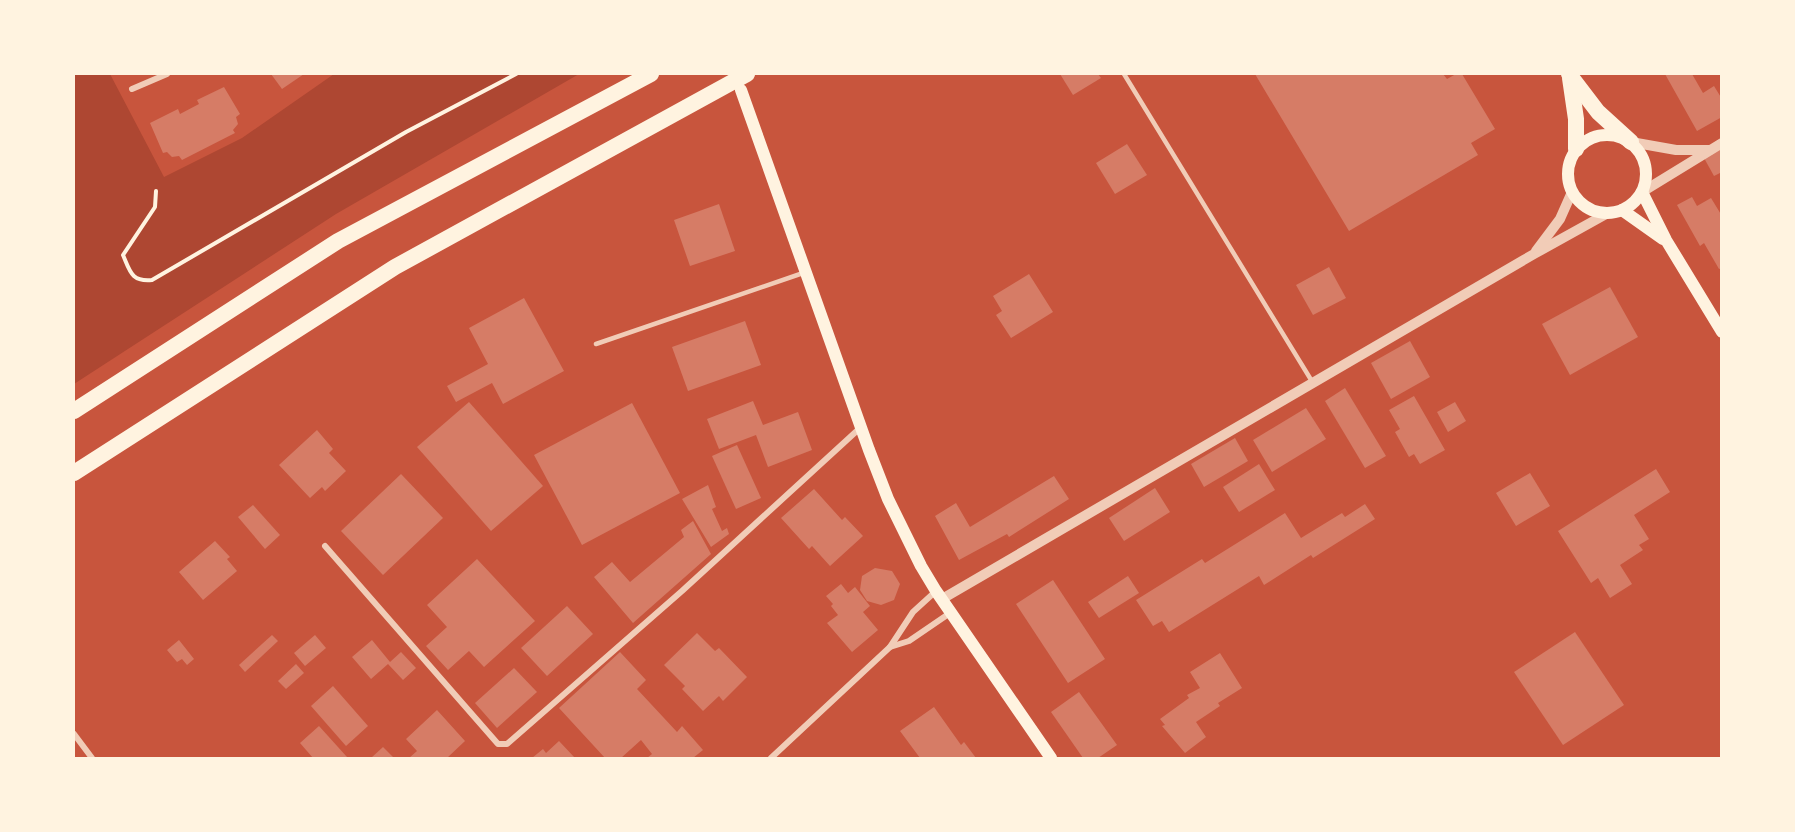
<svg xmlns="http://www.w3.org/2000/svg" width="1795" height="832" font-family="'Roboto Condensed',sans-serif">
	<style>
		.green { fill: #ae4732 }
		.building { fill: #d67c66 }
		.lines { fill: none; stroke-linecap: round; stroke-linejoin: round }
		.path { stroke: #fff3e0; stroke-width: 4 }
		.service { stroke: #f1ccb7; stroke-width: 4.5 }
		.minor { stroke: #f1ccb7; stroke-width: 6 }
		.tertiary { stroke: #f1ccb7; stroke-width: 10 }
		.secondary { stroke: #fff3e0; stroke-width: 12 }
		.trunk { stroke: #fff3e0; stroke-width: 16 }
	</style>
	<rect width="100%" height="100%" fill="#c8553d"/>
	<!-- green -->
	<polygon class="green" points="74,74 110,74 164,177 242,138 334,74 579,74 336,214 74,384"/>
	<!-- building -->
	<g class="building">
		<polygon points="271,74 304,74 282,89"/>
		<polygon points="1060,74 1098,74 1101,78 1073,95"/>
		<polygon points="1255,74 1443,74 1447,79 1456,74 1462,74 1495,129 1471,143 1478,155 1349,231"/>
		<polygon points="1665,74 1692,74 1703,93 1714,86 1722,99 1722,117 1697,131"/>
		<polygon points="224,87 240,114 236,117 238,124 233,130 235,133 182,160 179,156 172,157 167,152 163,153 150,123 178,109 180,114 199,104 197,100"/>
		<polygon points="1127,144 1147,175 1115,194 1096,163"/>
		<polygon points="1722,148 1722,172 1714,176 1704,158"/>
		<polygon points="1692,197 1697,206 1711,198 1722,216 1722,268 1719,269 1704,243 1700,246 1677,205"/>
		<polygon points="719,204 735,251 690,266 674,220"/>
		<polygon points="1329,267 1346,298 1313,315 1296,285"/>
		<polygon points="1029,274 1053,312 1011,338 996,315 1002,311 993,296"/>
		<polygon points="1610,287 1638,337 1570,375 1542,324"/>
		<polygon points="524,298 564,371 503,404 492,383 456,402 447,386 488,364 469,328"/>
		<polygon points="745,321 761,365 688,391 672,347"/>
		<polygon points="1410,341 1430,377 1391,399 1371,363"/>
		<polygon points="1345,388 1386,456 1365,468 1325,401"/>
		<polygon points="1414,396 1445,450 1420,464 1414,454 1409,457 1395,432 1400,429 1389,410"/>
		<polygon points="753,401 763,425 798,412 812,450 768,467 756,435 719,449 707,419"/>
		<polygon points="469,402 543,486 491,531 417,447"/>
		<polygon points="1455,402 1466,421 1448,432 1437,412"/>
		<polygon points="632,403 680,493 582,545 534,455"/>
		<polygon points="1306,408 1326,439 1272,472 1253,440"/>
		<polygon points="317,430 333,449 329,453 346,471 325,491 322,487 310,498 279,465"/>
		<polygon points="1235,438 1248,461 1204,487 1191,464"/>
		<polygon points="737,445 761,498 736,509 712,456"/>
		<polygon points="1259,464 1275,490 1239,512 1223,487"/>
		<polygon points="1656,469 1670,492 1634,515 1649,539 1639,545 1643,550 1620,565 1632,584 1610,598 1598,578 1591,583 1558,531"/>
		<polygon points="1530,473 1550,506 1516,526 1496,493"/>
		<polygon points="401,474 443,518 383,575 341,531"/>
		<polygon points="1054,476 1069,499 1009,537 1007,534 959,560 935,516 956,503 970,527"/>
		<polygon points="708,485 716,507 712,509 722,531 727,528 729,534 711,547 682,499"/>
		<polygon points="1155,488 1170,512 1124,541 1109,518"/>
		<polygon points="814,489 842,520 845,517 863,536 830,566 812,546 809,549 781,518"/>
		<polygon points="1365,504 1375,519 1313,558 1311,555 1264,585 1259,576 1169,632 1162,621 1153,626 1136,600 1202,559 1205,563 1285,513 1301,538 1342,513 1345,517"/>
		<polygon points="253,505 280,535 265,549 238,517"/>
		<polygon points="693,521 711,554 633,623 594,577 612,562 630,582 684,537 681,530"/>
		<polygon points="215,541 230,557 227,559 237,571 203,600 179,572"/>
		<polygon points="477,559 535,621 484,667 469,651 448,670 426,646 447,627 427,605"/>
		<polygon points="875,568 892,571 900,584 894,600 881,605 867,601 860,590 862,576"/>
		<polygon points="1128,576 1139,593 1099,618 1088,602"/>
		<polygon points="1053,580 1105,659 1068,683 1016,604"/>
		<polygon points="841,584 848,593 855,587 870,606 863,612 878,630 852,652 827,623 838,615 831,606 833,604 826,596"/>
		<polygon points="567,606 593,634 547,676 521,648"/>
		<polygon points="1575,632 1624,705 1563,745 1514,672"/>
		<polygon points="697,633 715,651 719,648 747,677 723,701 719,696 703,711 682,689 685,686 664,665"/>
		<polygon points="272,635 278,641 245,672 239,665"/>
		<polygon points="315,635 326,648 305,666 294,653"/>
		<polygon points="179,640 194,659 187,665 182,659 177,662 167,650"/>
		<polygon points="372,640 390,662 401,652 416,668 403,680 388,664 371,679 352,657"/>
		<polygon points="620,652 646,680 637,689 677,732 682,726 703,750 693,758 647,758 652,754 641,740 621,758 605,758 559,708"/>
		<polygon points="1220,653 1242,688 1218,703 1220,706 1196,722 1206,737 1185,753 1162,726 1165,725 1160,719 1189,698 1187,695 1200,688 1190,672"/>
		<polygon points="296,664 304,673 286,689 278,681"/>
		<polygon points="514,668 537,692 497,728 475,703"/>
		<polygon points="333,686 368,726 346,746 311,706"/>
		<polygon points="1079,692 1117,745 1098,758 1083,758 1051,712"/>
		<polygon points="934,707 961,745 964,742 976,758 920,758 900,731"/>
		<polygon points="437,710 465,741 447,758 409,758 417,751 406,739"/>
		<polygon points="319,726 347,757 346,758 313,758 300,743"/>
		<polygon points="559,741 575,758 532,758 543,749 546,753"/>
		<polygon points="383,747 394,758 371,758"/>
	</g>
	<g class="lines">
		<!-- path -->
		<path class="path" d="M156 191 155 207 123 255C130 271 131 282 152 280L406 132 516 74"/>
		<!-- service -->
		<g class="service">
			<polyline points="1124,74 1313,383"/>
			<polyline points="596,344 806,272"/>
		</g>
		<!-- minor -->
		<g class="minor">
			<polyline points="132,89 167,74"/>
			<polyline points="325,546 498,744 507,744 682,591 860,428"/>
			<polyline points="890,647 909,641 950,613"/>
			<polyline points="74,734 92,758"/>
			<polyline points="771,758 890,647 913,612 936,591"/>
		</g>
		<!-- tertiary -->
		<g class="tertiary">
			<polyline points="1631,142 1676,150 1710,150"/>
			<polyline points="1642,192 1722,143"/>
			<polyline points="1536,251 1560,219 1572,192"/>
			<polyline points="942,599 1534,254 1608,213"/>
		</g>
		<!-- secondary -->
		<g class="secondary">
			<polyline points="741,90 869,450 888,499 921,566 936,591 1051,758"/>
			<circle cx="1607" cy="174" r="39"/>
			<polyline points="1642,192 1666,240 1722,332"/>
			<polyline points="1622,210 1663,239"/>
		</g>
		<!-- trunk -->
		<g class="trunk">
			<polyline points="1569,74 1598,112 1631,142"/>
			<polyline points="1570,78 1576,119 1576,149"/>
			<polyline points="74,411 338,241 651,74"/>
			<polyline points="74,473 395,267 747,74"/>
		</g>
	</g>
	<!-- border -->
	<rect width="1795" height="832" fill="none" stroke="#fff3e0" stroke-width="150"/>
</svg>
